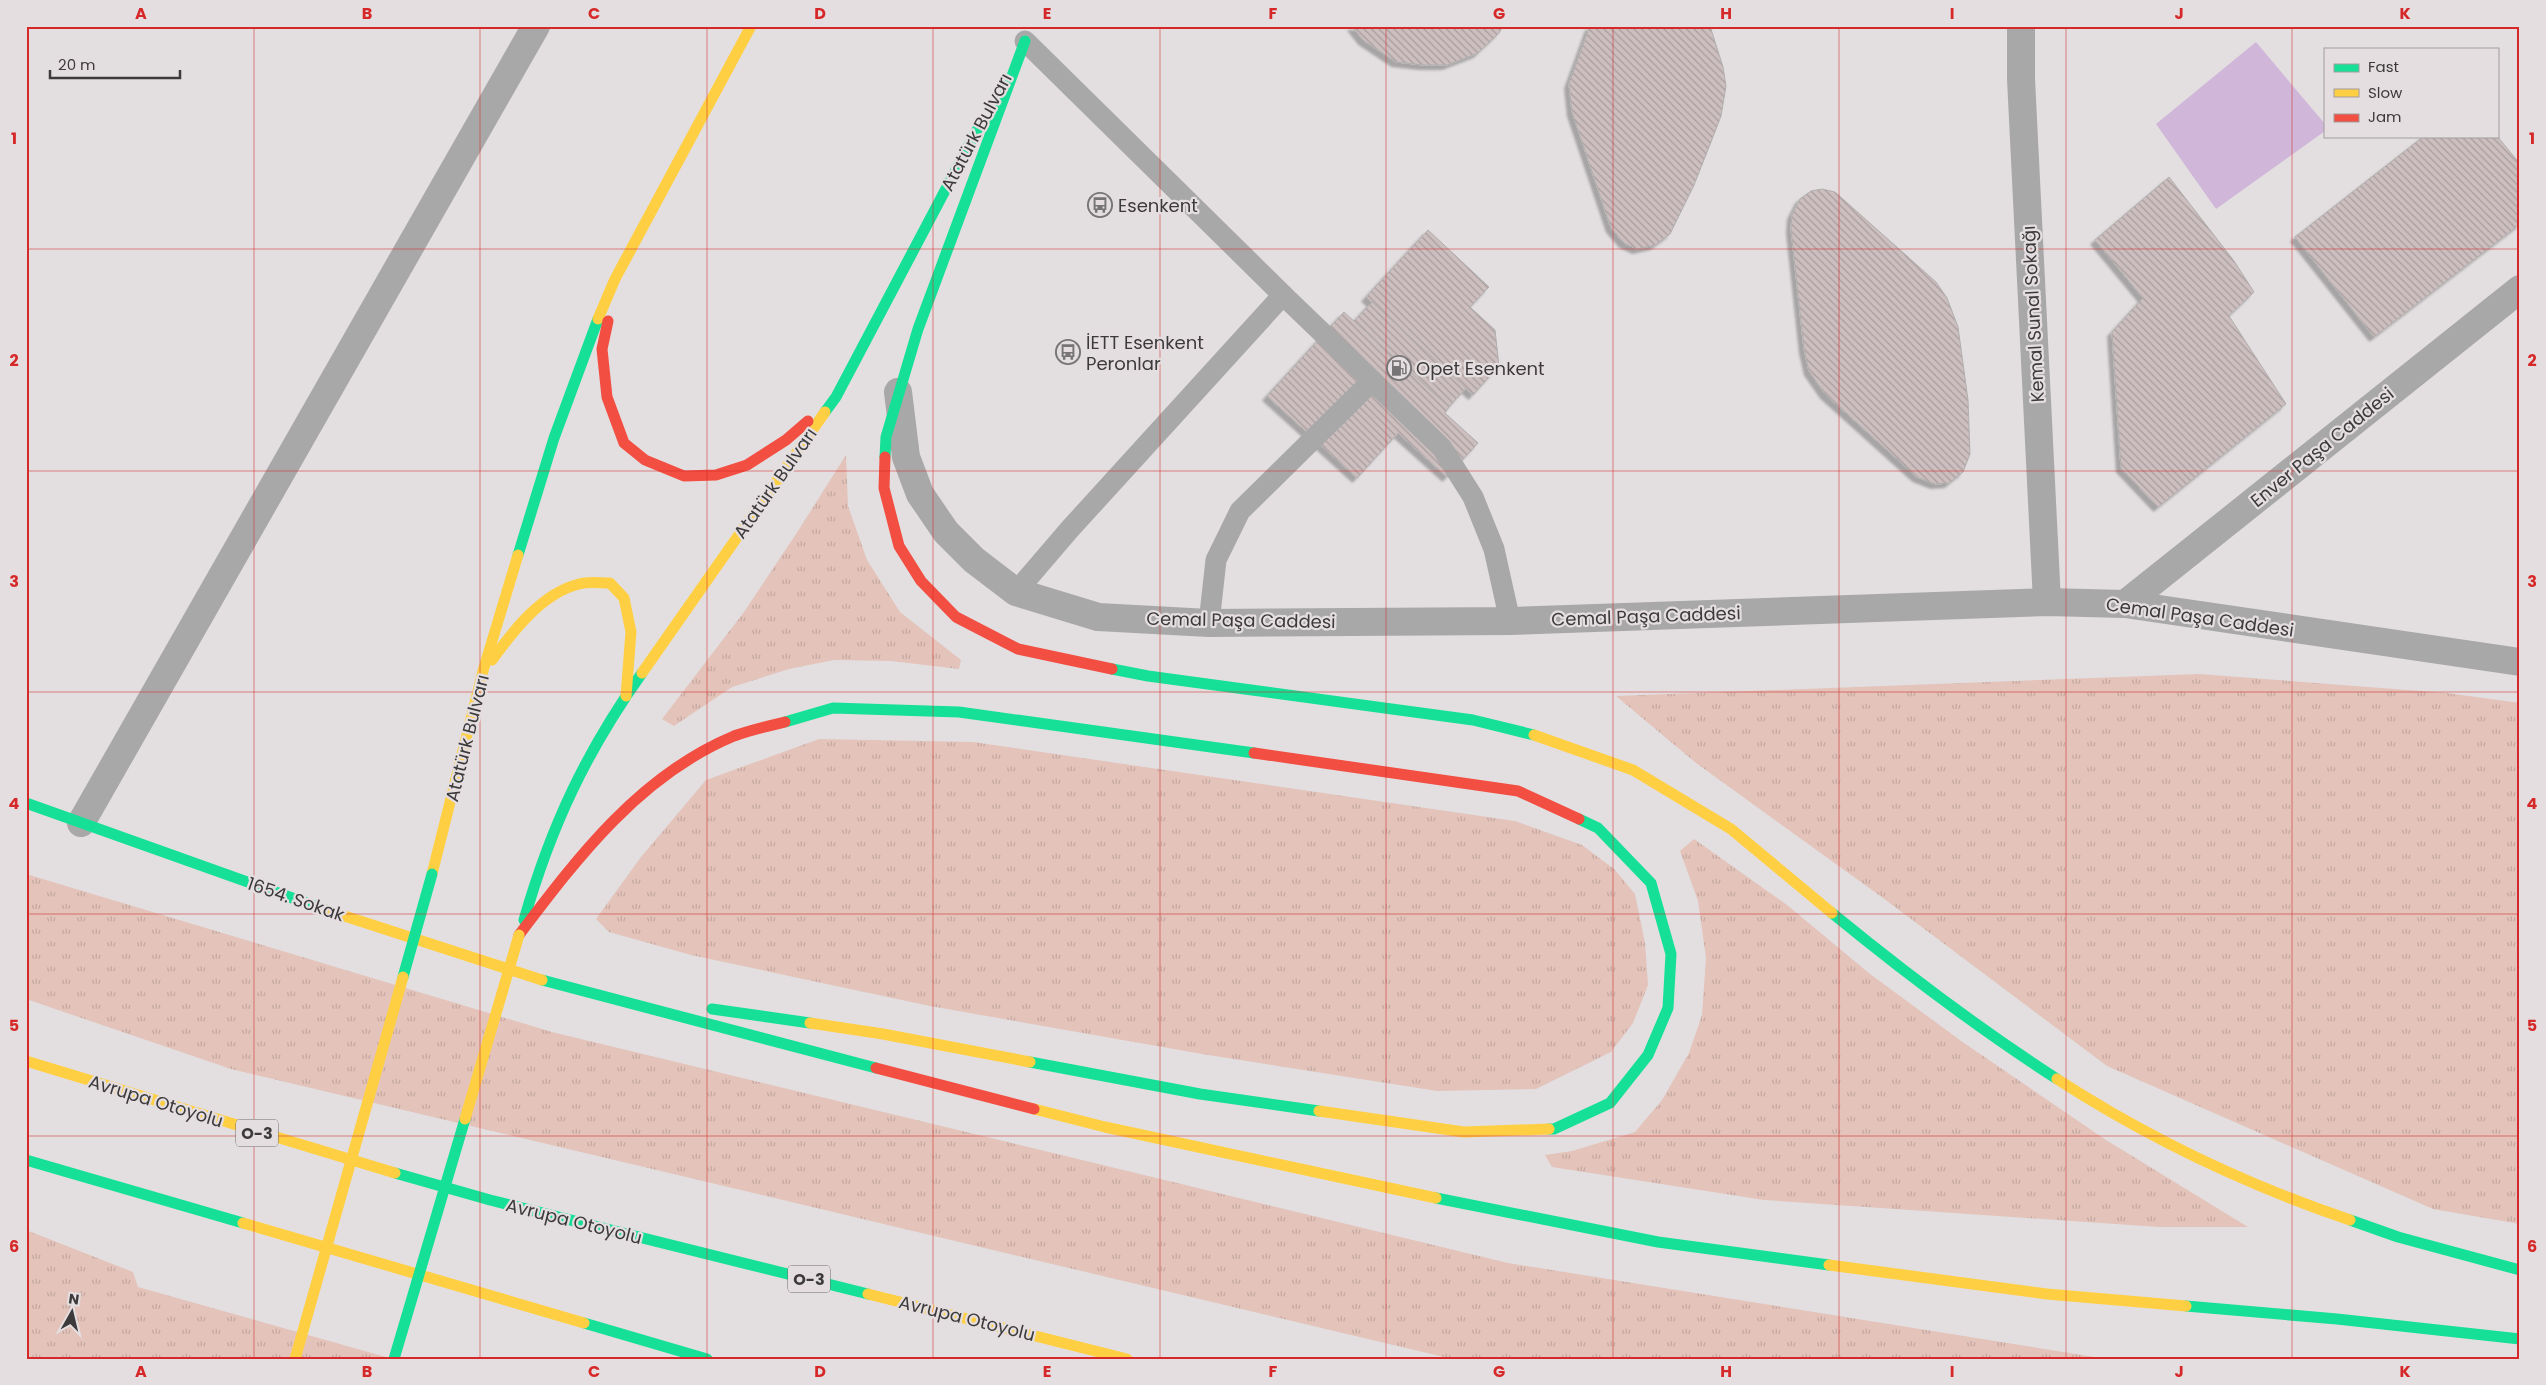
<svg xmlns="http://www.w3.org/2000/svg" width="2546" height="1385" font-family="Poppins,sans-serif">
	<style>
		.grass { fill: url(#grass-tufts) }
		.water { fill: #d0b6d9 }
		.building { fill: url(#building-back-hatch); stroke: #b0aeae; filter: url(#shadow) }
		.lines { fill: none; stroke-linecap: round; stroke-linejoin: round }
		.lane { stroke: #a9a8a9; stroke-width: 21 }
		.street { stroke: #a9a8a9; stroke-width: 28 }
		.fast { stroke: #16e098; stroke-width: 11 }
		.slow { stroke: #ffcf43; stroke-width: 11 }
		.jam { stroke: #f24e42; stroke-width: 11 }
		.fast-bridge { stroke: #16e098; stroke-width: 11 }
		.slow-bridge { stroke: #ffcf43; stroke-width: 11 }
		.grid { fill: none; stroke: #d62828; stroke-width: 1; stroke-opacity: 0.55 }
		.labels { text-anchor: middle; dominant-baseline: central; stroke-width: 4.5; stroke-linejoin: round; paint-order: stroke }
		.shield { fill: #e4dee0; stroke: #6e6b6c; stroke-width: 1 }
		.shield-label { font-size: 16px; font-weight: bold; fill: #3c3a3a }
		.street-label { font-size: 18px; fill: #3c3a3a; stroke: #e4dee0 }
		.poi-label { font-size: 18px; fill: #3c3a3a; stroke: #e4dee0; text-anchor: start }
		.neatline { fill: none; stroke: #d62828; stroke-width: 2 }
		.grid-label { font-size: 16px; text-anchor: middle; font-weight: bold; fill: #d62828 }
	</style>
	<defs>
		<pattern id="grass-tufts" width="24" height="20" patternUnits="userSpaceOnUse" patternTransform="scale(1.25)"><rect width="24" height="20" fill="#e3c3ba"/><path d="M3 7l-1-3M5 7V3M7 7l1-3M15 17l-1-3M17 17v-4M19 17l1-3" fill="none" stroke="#c4a8a1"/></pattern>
		<pattern id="building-back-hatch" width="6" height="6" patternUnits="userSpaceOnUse" patternTransform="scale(1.25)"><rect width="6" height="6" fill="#cdbfc0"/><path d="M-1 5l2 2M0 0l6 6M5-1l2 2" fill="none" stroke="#a89c9d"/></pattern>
		<filter id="shadow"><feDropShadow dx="-4.5" dy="4.5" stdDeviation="1" flood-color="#0004"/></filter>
	</defs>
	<rect width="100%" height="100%" fill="#e3dfe1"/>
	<!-- grass -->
	<g class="grass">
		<polygon points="846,455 848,506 867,560 900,612 961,660 959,669 891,661 834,660 789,669 732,687 674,726 662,719 744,612 798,531"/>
		<polygon points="2199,674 2447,693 2520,703 2520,1224 2433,1209 2107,1066 1883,898 1696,763 1616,696"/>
		<polygon points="819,739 973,742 1515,821 1582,845 1614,869 1635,894 1645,943 1648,985 1633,1023 1611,1052 1536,1089 1437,1091 1202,1054 930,1006 691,955 609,932 596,919 641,857 706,780"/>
		<polygon points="1694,839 1787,905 1870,974 1964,1043 2106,1140 2248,1227 2159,1227 1764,1200 1552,1167 1545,1155 1572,1151 1635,1132 1662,1100 1689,1053 1702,1015 1706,958 1698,901 1680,851"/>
		<polygon points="26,874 552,1032 1508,1263 2107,1359 1448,1358 231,1069 26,999"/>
		<polygon points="26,1230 133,1272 138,1287 393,1359 31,1359 26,1357"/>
	</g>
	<!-- water -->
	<polygon class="water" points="2256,42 2325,124 2325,131 2216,209 2156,124"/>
	<!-- building -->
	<g class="building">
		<polygon points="1352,26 1503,26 1499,33 1478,53 1447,65 1423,65 1396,62 1363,40"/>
		<polygon points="1590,26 1710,26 1723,67 1726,86 1721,116 1711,142 1694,185 1670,234 1655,245 1637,249 1624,243 1611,228 1572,112 1569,84"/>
		<polygon points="2424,136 2497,136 2520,164 2520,224 2374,337 2295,237"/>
		<polygon points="2169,177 2234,261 2254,292 2229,316 2286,404 2158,507 2121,468 2112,332 2143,298 2095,240"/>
		<polygon points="1822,189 1835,192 1936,282 1947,298 1958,327 1968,400 1970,454 1963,472 1949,483 1935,484 1917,477 1825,394 1809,371 1804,349 1791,229 1792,215 1800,199 1811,191"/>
		<polygon points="1428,230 1489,287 1470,307 1495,330 1499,366 1473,395 1366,297"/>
		<polygon points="1372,302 1466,388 1449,407 1354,321"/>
		<polygon points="1344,312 1449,407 1445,413 1478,443 1447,477 1398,433 1357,478 1267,396"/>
	</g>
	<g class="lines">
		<!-- lane -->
		<g class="lane">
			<polyline points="1283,295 1442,448 1473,497 1494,549 1510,621"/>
			<polyline points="1016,592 1069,530 1283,295 1025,41"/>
			<polyline points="1209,623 1216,560 1240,511 1372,381"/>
		</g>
		<!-- street -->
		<g class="street">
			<polyline points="2021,26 2021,79 2047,602"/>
			<polyline points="898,392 906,457 920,494 946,532 974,560 1016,592 1098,617 1209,623 1510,621 2047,602 2125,604 2520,662"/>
			<polyline points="2125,604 2520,289"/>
			<polyline points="81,823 536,26"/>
		</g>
		<!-- fast -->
		<g class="fast">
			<polyline points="825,412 836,397 977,130"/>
			<polyline points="885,457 886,437 918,329 1025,41"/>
			<polyline points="518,555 554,438 598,319"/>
			<polyline points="1112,669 1148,676 1473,720 1534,735"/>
			<polyline points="785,722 833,708 959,712 1254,753"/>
			<polyline points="26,803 326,910"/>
			<path d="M1832 913C1904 972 1978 1028 2057 1079"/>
			<path d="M524 920C551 826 586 752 642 673"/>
			<polyline points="542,980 876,1068"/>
			<polyline points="712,1009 810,1023"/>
			<polyline points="1030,1062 1200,1094 1319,1111"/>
			<polyline points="1549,1129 1554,1129 1610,1103 1648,1055 1668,1008 1671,954 1651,883 1598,828 1579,819"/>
			<polyline points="26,1160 243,1223"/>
			<polyline points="395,1173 490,1200 868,1294"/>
			<polyline points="1436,1198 1658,1242 1829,1265"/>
			<polyline points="2350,1220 2398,1237 2520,1270"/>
			<polyline points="2186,1306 2337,1319 2520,1339"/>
			<polyline points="584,1323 707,1359"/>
		</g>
		<!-- slow -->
		<g class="slow">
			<polyline points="598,319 615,279 751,26"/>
			<path d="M492 660C513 631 542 593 579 584 589 581 600 583 610 583L624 598 631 632 626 696"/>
			<polyline points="642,673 825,412"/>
			<polyline points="1534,735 1633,770 1731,829 1832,913"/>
			<polyline points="432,874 483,671 518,555"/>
			<polyline points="326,910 542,980"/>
			<polyline points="810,1023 883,1034 1030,1062"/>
			<polyline points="26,1061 395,1173"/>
			<path d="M2057 1079C2148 1138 2247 1185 2350 1220"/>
			<polyline points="1034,1109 1105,1127 1436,1198"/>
			<polyline points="1319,1111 1464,1132 1549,1129"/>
			<polyline points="243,1223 584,1323"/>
			<polyline points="1829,1265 2047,1294 2186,1306"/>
			<polyline points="868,1294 1127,1359"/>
		</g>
		<!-- jam -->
		<g class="jam">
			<polyline points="608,321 602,349 607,397 624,443 645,460 684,476 716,475 747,465 786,440 808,421"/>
			<polyline points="885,457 884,488 899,546 921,581 956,617 1018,649 1112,669"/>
			<polyline points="1254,753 1518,791 1579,819"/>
			<path d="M519 935C578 857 640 775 734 736 750 730 768 726 785 722"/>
			<polyline points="876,1068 1034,1109"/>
		</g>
		<!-- fast-bridge -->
		<g class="fast-bridge">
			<polyline points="403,977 432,874"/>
			<polyline points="394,1359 465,1119"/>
		</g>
		<!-- slow-bridge -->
		<g class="slow-bridge">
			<polyline points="465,1119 519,935"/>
			<polyline points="295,1359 403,977"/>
		</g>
	</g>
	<!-- grid -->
	<path class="grid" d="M254 26V1359M480 26V1359M707 26V1359M933 26V1359M1160 26V1359M1386 26V1359M1613 26V1359M1839 26V1359M2066 26V1359M2292 26V1359M26 249H2520M26 471H2520M26 692H2520M26 914H2520M26 1136H2520"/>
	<!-- icons -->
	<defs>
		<symbol id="bus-ring" viewBox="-11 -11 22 22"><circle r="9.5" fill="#e4dee0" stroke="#767474" stroke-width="1.5"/><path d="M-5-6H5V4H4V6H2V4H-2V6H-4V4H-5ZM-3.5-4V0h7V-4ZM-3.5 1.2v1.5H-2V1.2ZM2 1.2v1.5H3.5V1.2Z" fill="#767474"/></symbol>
		<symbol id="fuel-ring" viewBox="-11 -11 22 22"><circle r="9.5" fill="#e4dee0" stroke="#767474" stroke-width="1.5"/><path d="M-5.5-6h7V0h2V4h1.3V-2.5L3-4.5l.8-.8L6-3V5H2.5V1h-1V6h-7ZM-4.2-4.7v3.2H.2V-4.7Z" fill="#767474"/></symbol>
	</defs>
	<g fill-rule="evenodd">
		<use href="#bus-ring" x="1086" y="191" width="28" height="28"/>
		<use href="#bus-ring" x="1054" y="338" width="28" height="28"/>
		<use href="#fuel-ring" x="1385" y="354" width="28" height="28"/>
	</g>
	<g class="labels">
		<!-- shield labels -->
		<g class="shield">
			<rect x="236" y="1119.5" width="42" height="27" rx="4"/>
			<rect x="788" y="1265.5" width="42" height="27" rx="4"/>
		</g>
		<g class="shield-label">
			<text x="257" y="1133">O-3</text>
			<text x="809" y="1279">O-3</text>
		</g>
		<!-- street labels -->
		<g class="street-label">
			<text transform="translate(976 132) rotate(-62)">Atatürk Bulvarı</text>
			<text transform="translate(2033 314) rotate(-93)">Kemal Sunal Sokağı</text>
			<text transform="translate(2322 447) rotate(-39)">Enver Paşa Caddesi</text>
			<text transform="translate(775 483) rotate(-55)">Atatürk Bulvarı</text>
			<text transform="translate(1646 616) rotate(-2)">Cemal Paşa Caddesi</text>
			<text transform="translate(2200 617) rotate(8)">Cemal Paşa Caddesi</text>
			<text transform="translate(1241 620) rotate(1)">Cemal Paşa Caddesi</text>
			<text transform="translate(467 738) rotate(-76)">Atatürk Bulvarı</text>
			<text transform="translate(296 899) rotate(19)">1654. Sokak</text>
			<text transform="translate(156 1101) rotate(17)">Avrupa Otoyolu</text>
			<text transform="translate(574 1221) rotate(14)">Avrupa Otoyolu</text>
			<text transform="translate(967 1318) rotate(14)">Avrupa Otoyolu</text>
		</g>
		<!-- poi labels -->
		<g class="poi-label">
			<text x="1118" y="205">Esenkent</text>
			<text x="1086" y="342">İETT Esenkent<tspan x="1086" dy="21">Peronlar</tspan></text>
			<text x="1416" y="368">Opet Esenkent</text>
		</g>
	</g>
	<!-- border -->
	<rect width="2546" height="1385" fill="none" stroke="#e4dee0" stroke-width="55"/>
	<!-- legend -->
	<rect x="2324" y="48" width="175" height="90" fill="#e4dee0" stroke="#a19c9e"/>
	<rect x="2334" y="64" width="25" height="8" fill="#16e098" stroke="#a19c9e"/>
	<text x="2368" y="72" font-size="15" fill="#3c3a3a">Fast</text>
	<rect x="2334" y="89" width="25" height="8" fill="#ffcf43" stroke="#a19c9e"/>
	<text x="2368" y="98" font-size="15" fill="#3c3a3a">Slow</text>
	<rect x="2334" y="114" width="25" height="8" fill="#f24e42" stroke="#a19c9e"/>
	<text x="2368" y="122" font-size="15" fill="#3c3a3a">Jam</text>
	<!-- north arrow -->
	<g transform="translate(72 1312) rotate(8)" stroke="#e4dee0" stroke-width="4" paint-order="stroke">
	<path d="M0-4L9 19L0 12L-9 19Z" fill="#3c3a3a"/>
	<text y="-8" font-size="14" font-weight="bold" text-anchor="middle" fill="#3c3a3a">N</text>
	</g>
	<!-- scale -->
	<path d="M50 70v8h130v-8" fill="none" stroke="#3c3a3a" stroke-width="2.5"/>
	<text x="58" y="70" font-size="15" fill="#3c3a3a" stroke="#e4dee0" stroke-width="4" paint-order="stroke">20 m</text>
	<rect x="28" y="28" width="2490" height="1330" class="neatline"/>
	<g class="grid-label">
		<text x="141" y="19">A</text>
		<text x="367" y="19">B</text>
		<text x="594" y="19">C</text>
		<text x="820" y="19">D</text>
		<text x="1047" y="19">E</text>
		<text x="1273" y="19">F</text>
		<text x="1499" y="19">G</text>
		<text x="1726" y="19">H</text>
		<text x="1952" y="19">I</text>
		<text x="2179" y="19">J</text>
		<text x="2405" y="19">K</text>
		<text x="14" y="144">1</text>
		<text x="2532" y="144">1</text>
		<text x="14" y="366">2</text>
		<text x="2532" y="366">2</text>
		<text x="14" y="587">3</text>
		<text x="2532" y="587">3</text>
		<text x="14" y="809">4</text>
		<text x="2532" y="809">4</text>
		<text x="14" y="1031">5</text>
		<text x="2532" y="1031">5</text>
		<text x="14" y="1252">6</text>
		<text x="2532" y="1252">6</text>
		<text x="141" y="1377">A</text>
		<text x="367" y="1377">B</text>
		<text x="594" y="1377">C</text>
		<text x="820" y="1377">D</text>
		<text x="1047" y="1377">E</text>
		<text x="1273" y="1377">F</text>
		<text x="1499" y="1377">G</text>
		<text x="1726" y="1377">H</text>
		<text x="1952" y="1377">I</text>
		<text x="2179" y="1377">J</text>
		<text x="2405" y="1377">K</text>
	</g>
</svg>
